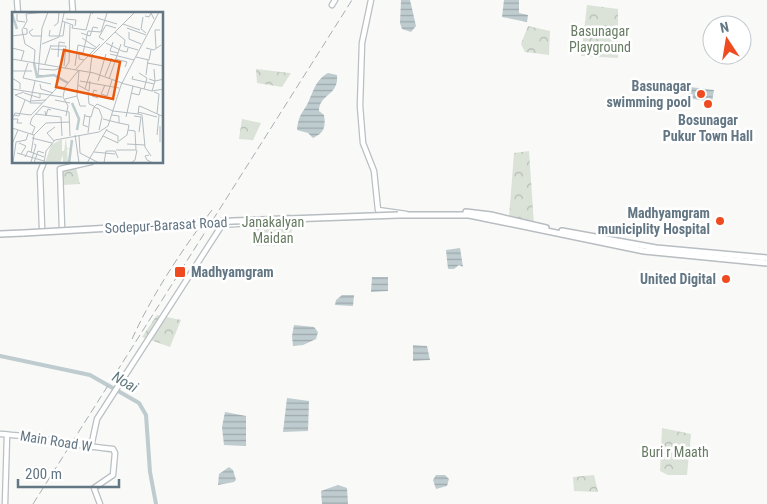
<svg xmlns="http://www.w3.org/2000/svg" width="767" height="504" font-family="'Roboto Condensed',sans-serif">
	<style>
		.park { fill: url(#park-crowns) }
		.water { fill: url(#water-rules) }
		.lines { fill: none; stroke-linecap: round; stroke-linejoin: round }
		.canal { stroke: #becbcf; stroke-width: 4 }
		.secondary-casing { stroke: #b9bfc3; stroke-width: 7 }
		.primary-casing { stroke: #b7bdc1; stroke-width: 8 }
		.secondary { stroke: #fff; stroke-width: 4.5 }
		.primary { stroke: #fff; stroke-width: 5 }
		.rail { stroke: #a7aeb4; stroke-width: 1; stroke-dasharray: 8 4; stroke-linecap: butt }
		.primary-bridge-casing { stroke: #b7bdc1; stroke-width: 8; stroke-linecap: butt }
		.primary-bridge { stroke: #fff; stroke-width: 5 }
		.poi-dot { fill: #ef4b21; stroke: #fff; stroke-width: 2 }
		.labels { text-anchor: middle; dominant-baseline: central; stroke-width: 5; stroke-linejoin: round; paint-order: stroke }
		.park-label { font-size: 14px; fill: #677b62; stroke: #fff }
		.poi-label { font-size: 14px; font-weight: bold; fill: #627684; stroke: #fff; text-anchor: end }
		.street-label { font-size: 14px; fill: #627684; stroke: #fff }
		.water-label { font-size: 15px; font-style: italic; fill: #5e767e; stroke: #fff }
		.inset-river { fill: none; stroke: #becbcf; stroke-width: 2.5 }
		.inset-road { fill: none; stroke: #b4bdc2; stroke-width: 1 }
		.view { fill: #e8590c; fill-opacity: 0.15; stroke: #e8590c; stroke-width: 2.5 }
		.inset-edge { fill: none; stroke: #627684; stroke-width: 2.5 }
	</style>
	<defs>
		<pattern id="park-crowns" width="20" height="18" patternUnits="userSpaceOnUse" patternTransform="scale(1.25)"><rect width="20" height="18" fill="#dbe2d8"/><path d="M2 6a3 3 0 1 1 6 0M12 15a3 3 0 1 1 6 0" fill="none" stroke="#b5bcb5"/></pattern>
		<pattern id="water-rules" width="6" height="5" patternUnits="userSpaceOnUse" patternTransform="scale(1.25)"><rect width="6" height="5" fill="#becbcf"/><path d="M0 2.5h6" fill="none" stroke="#9ea9ae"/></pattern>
	</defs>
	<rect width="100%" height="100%" fill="#f9f9f7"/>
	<!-- park -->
	<g class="park">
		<polygon points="587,5 618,9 618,58 581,56"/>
		<polygon points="528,26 550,31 549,55 525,52 521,44"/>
		<polygon points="256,69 290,73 291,73 282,87 257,83"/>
		<polygon points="242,119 261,123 253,140 239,139"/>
		<polygon points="529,151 534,225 509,218 514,153"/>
		<polygon points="76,167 80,184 62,185 62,169"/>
		<polygon points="290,214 293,245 256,246 253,217"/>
		<polygon points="157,315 181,320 170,347 142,337"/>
		<polygon points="662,428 691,434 687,475 668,475 660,471"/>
		<polygon points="594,475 598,492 574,491 573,477"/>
	</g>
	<!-- water -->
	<g class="water">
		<polygon points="401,0 410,0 416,26 411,32 402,29 400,23"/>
		<polygon points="504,0 519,0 519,13 528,15 527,22 502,17"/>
		<path d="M328 73 337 75C339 96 319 94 319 111L324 115C326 127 324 133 313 138L308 133 297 130C299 111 305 112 310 98 315 87 317 79 328 73Z"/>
		<polygon points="690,87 714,90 712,102 688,98"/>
		<polygon points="460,248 463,267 459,265 454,269 448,269 446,250"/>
		<polygon points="372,277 388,277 388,291 371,292"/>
		<polygon points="342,295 354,295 353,306 335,305 336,300"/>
		<polygon points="294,325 314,327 318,332 316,339 303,345 293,346 292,336"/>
		<polygon points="413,345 427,346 430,360 413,361"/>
		<polygon points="287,398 309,401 308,431 283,432"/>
		<polygon points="225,412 246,416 246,446 224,445 222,427"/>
		<polygon points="229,467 233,470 236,480 234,482 218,485 219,474"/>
		<polygon points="436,475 445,475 449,479 447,486 436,489 433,480"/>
		<polygon points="338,485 347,488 348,504 322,504 321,491"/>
	</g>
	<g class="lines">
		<!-- canal -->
		<polyline class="canal" points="0,356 90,375 139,403 146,415 150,472 156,504"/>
		<defs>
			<g id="secondary">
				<polyline points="17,0 18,14"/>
				<polyline points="72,0 73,14"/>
				<polyline points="371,0 362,43 360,106 363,143 374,171 378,210 406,214"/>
				<polyline points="332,5 335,0"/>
				<polyline points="42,228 40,172 44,162"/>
				<polyline points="62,228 60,169 91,162"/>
				<path d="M0 434C38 436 75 446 113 449L115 453 113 475 94 488 100 504"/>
				<polyline points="91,447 97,419 222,225 261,222"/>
				<polyline points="5,504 7,435"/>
			</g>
			<g id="primary">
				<polyline points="466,212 491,215 546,228"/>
				<polyline points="398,215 469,215 644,251 767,263"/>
				<polyline points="562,231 656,248 767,258"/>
				<polyline points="0,234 24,233"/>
			</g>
		</defs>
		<!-- secondary casing -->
		<use href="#secondary" class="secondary-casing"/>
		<!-- primary casing -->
		<use href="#primary" class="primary-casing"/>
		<!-- secondary -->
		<use href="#secondary" class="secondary"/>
		<!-- primary -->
		<use href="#primary" class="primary"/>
		<!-- rail -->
		<g class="rail">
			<path d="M132 339C153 293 182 250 212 210"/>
			<polyline points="33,504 352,0"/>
		</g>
		<defs>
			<polyline id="primary-bridge" points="24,233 233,221 398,215"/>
		</defs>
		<!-- primary-bridge casing -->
		<use href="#primary-bridge" class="primary-bridge-casing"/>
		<!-- primary-bridge -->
		<use href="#primary-bridge" class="primary-bridge"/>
	</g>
	<!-- markers -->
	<g class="poi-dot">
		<circle cx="701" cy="94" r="5"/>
		<circle cx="708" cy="104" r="5"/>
		<circle cx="720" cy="221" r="5"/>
		<rect x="174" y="266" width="12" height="12" rx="2.5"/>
		<circle cx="726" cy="279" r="5"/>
	</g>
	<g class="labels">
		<!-- park labels -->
		<g class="park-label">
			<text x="600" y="31">Basunagar<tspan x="600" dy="16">Playground</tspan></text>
			<text x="273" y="222">Janakalyan<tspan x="273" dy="16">Maidan</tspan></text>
			<text x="675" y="452">Buri r Maath</text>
		</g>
		<!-- poi labels -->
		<g class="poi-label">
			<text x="691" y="86">Basunagar<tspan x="691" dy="16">swimming pool</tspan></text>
			<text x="708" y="120" text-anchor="middle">Bosunagar<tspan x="708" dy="16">Pukur Town Hall</tspan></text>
			<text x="710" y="213">Madhyamgram<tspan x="710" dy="16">municiplity Hospital</tspan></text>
			<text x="191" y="272" text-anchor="start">Madhyamgram</text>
			<text x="716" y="279">United Digital</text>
		</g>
		<!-- street labels -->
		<g class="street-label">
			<text transform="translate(166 225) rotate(-3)">Sodepur-Barasat Road</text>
			<text transform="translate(56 441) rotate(9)">Main Road W</text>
		</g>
		<!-- water labels -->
		<g class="water-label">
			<text transform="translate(125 382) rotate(30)">Noai</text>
		</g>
	</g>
	<!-- overview -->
	<g transform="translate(12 12)">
		<rect width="151" height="151" fill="#f9f9f7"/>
		<path d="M54 126 55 136 58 137 60 130 59 138 55 137 56 151H51V143L48 151H33L39 133 50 127V139H52Z" fill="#dbe2d8"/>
		<path class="inset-river" d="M0 2 5 17M22 51 25 65 42 63 56 71M60 91 67 107 65 118M57 151 60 128"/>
		<path class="inset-road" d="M5 2V9L13 10M133 4 137 5 139 1 142 7M131 5 129 17 134 21M85 6 105 12M54 7 64 8 63 14M50 9 61 13 60 16 74 18 79 0 81 2M111 12 128 18M42 14 46 11 47 0M115 16 134 23M21 17 17 20 20 24H30M38 18 37 24H51L53 10M76 19 89 20 95 1M103 20 113 28 112 34 126 38M117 20V27L129 32M69 21 78 24 81 15 86 16M0 24 15 22V17L12 16M70 26 85 36M92 28 87 25 94 13 104 16M101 30 98 39 106 41M94 31 110 39 115 40 116 36M30 32 47 25 52 1M39 34H54L52 54M0 36 12 39 9 49M134 36 142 38 149 33M144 36 143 18H148M39 37 54 38M71 41 67 40V47L72 48M98 42 122 48M76 44 88 32M46 45 47 30 53 31M124 45 137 48 139 38M0 47 82 61 110 71M103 47 115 50 113 55M16 51 11 66 39 72M135 51 152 54M22 52 23 38 13 32 10 18 15 9 14 2 33 0M33 52 39 33M63 54 66 33 83 37M53 56 57 50 58 13M27 57 43 58 48 56M64 57 76 44 71 41 76 19M0 59H20M78 60 80 43 123 0M127 61 135 66 132 77M134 63 136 48M31 64 26 63 30 16 36 0M93 64 100 46M121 64 120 67 142 72M0 66 8 71V77M97 67 109 32M137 67 143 69 142 57M23 69 18 91H30M68 69 107 76M86 69 94 42M109 71 140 79 152 77M28 72 29 77 41 81M66 73 77 79 78 69M93 73 89 82 95 84 100 68M53 75 51 85 56 94 54 104M52 76 66 59M0 77 50 85M73 77 78 61M85 79 82 78 80 84 86 86M140 79 143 69 152 67M12 80 3 83 18 90M76 80 77 92 82 94M142 80 147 82 145 102M12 81 28 86V81M119 81 127 83 129 76M65 84 67 58M53 87 65 84 68 94H74M43 88 58 91M18 89 34 88M31 94 57 100 58 124M33 99 34 104 36 97 39 98M126 100 145 105M23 102 49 105 50 124M73 102 71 113 76 115M126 102 130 103 133 135 139 144M2 103 7 104 13 88M100 103 107 104V111L117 113 115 123 107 129M73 104 79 105 82 95M122 104 129 105 127 120M1 105 3 101 19 103 44 77 47 66M114 105 121 74M0 107H6L5 111H10M91 107 107 111M0 116 22 123 19 141M87 118 90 105 87 97 82 95 85 92 101 99 126 102 127 94 130 95 152 105M76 121 78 105M20 122 23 115 18 112 20 106 31 94M22 123 34 111 58 110M63 123 67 151M67 123 68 141 87 151M145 123 147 103M91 124 106 131V124L94 118M20 126 40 131M42 129 35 121 43 115M148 130V114M7 131 14 134 9 142M0 132 6 118M115 132 133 133M104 138H124L123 119 116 118M82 140 103 142M5 141 32 149M137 143 133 144 135 148 141 151M13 145 16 139 32 145M19 150 24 133 22 132M1 151 4 130 14 128 16 122M22 151 26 139 32 141M32 151 34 139 43 128 87 120 96 114 109 73 147 0M75 151 95 117M92 151 94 139H103L106 146M119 151 123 148 125 138"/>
		<path class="view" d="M52 38 108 50 101 87 44 75Z"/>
		<rect width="151" height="151" class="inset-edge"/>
	</g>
	<!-- north arrow -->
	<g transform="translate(727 40) rotate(348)"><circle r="24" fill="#ffffff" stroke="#c0c8ce"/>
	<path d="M0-4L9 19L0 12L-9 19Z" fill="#ef4b21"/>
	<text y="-8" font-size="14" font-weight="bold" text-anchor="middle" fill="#627684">N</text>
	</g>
	<!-- scale -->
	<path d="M18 479v8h101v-8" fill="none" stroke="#627684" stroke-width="2.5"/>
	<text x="25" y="479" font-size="15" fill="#627684" stroke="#ffffff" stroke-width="4" paint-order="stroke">200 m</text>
</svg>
